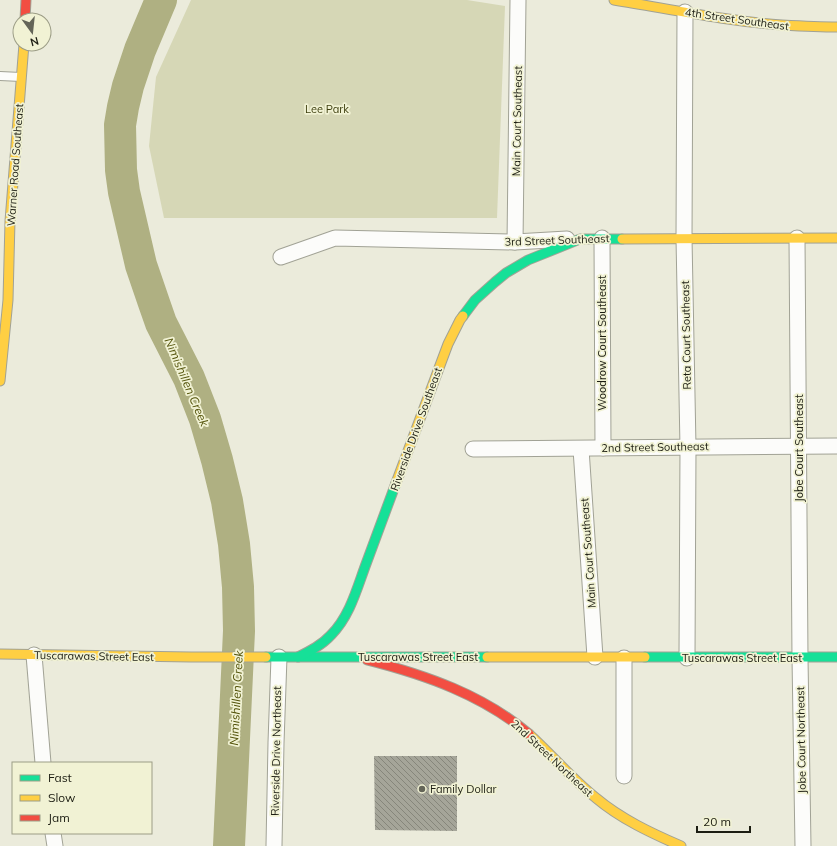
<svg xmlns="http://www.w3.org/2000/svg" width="837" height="846" font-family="Mulish,sans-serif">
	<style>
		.park { fill: #d6d7b6 }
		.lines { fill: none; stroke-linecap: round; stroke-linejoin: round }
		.river { stroke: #afb082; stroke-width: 32 }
		.building { fill: url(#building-back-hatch) }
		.lane-casing { stroke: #a1a295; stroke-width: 10 }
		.street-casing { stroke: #a1a295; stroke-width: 17 }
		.fast-casing { stroke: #a1a295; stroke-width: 11 }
		.slow-casing { stroke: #a1a295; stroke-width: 11 }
		.jam-casing { stroke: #a1a295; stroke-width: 11 }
		.lane { stroke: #fcfcfa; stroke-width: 8 }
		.street { stroke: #fcfcfa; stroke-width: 15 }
		.fast { stroke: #16e098; stroke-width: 9 }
		.slow { stroke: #ffcf43; stroke-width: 9 }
		.jam { stroke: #f24e42; stroke-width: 9 }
		.poi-dot { fill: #646558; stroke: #f1f2d4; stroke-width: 1.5 }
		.labels { text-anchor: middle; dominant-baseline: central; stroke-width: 3.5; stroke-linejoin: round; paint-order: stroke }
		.street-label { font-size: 11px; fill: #1c1d12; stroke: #f1f2d4 }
		.park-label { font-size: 11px; fill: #3d3e0e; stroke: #f1f2d4 }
		.poi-label { font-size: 11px; fill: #1c1d12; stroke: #f1f2d4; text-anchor: start }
		.water-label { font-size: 12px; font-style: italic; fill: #525209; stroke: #f1f2d4 }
	</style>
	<defs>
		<pattern id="building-back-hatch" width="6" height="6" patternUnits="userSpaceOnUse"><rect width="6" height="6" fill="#a5a599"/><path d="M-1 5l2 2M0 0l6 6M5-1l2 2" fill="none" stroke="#86867b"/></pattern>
	</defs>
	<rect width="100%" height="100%" fill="#ebebdb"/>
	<!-- park -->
	<polygon class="park" points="191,0 467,0 505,6 497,218 164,218 149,146 156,77"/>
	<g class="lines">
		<!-- river -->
		<polyline class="river" points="161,0 140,50 128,86 123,107 120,125 121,170 124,192 141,265 154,303 161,323 189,378 205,419 217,460 227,501 234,544 238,587 239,631 229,846"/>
	</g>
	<!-- building -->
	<polygon class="building" points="374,756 457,756 457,831 375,830"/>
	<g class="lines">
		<defs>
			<polyline id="lane" points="0,76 21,77"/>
			<g id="street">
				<polyline points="685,12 684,238 688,447 687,658"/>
				<polyline points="602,238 603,448"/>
				<polyline points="797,238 800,658 803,846"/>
				<polyline points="515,242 518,0"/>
				<polyline points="281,257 335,238 515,242 567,239"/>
				<polyline points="473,449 837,446"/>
				<polyline points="581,449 595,657"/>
				<polyline points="34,655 43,763"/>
				<polyline points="624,658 624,776"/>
				<polyline points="53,833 55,846"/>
				<polyline points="274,846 276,743 279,657"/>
			</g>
			<g id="fast">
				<polyline points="463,316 475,300 495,282 506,273 528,260 580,239 622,239"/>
				<polyline points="266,657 487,657"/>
				<path d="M298 657C310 651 322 645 331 635 350 616 357 588 366 564 376 537 386 510 396 483"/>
				<polyline points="645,657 837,657"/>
			</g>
			<g id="slow">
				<path d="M614 0C670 9 725 21 782 25 800 26 818 27 837 27"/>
				<polyline points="622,239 837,238"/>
				<polyline points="0,381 8,300 10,221 24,44"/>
				<polyline points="396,483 448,344 460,320 463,316"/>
				<polyline points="0,654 191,657 266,657"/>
				<polyline points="487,657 645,657"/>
				<path d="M529 734C552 755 572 779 596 798 621 819 651 833 681 846"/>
			</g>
			<g id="jam">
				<polyline points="25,20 26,0"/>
				<path d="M367 660C426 675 483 695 529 734"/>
			</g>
		</defs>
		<!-- lane casing -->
		<use href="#lane" class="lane-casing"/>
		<!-- street casing -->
		<use href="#street" class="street-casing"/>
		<!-- fast casing -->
		<use href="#fast" class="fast-casing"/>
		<!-- slow casing -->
		<use href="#slow" class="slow-casing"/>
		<!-- jam casing -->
		<use href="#jam" class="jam-casing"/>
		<!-- lane -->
		<use href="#lane" class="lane"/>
		<!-- street -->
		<use href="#street" class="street"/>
		<!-- fast -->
		<use href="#fast" class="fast"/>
		<!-- slow -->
		<use href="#slow" class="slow"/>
		<!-- jam -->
		<use href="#jam" class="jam"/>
	</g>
	<!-- markers -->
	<circle class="poi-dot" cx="422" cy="789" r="4"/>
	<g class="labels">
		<!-- street labels -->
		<g class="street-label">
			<text transform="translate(737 19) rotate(8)">4th Street Southeast</text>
			<text transform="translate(517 121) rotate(-89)">Main Court Southeast</text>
			<text transform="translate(15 165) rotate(-86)">Warner Road Southeast</text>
			<text transform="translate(557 240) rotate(-2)">3rd Street Southeast</text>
			<text transform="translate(686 335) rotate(-91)">Reta Court Southeast</text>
			<text transform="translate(602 343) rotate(-90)">Woodrow Court Southeast</text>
			<text transform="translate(416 429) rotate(-70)">Riverside Drive Southeast</text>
			<text transform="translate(655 447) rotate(-1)">2nd Street Southeast</text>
			<text transform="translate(799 448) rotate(-90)">Jobe Court Southeast</text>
			<text transform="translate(588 553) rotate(-94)">Main Court Southeast</text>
			<text transform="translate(94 656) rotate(1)">Tuscarawas Street East</text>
			<text x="418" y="657">Tuscarawas Street East</text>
			<text x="742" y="658">Tuscarawas Street East</text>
			<text transform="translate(801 740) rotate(-91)">Jobe Court Northeast</text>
			<text transform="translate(276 751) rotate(-89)">Riverside Drive Northeast</text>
			<text transform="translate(552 758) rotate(43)">2nd Street Northeast</text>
		</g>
		<!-- park labels -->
		<g class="park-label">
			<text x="327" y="109">Lee Park</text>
		</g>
		<!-- poi labels -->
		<g class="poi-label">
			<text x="430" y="789">Family Dollar</text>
		</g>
		<!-- water labels -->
		<g class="water-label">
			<text transform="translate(187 382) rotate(67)">Nimishillen Creek</text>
			<text transform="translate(236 698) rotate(-87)">Nimishillen Creek</text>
		</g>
	</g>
	<!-- legend -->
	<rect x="12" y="762" width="140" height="72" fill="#f1f2d4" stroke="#9c9d86"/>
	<rect x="20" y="775" width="20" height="6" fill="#16e098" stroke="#9c9d86"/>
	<text x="48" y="782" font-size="12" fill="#1c1d12">Fast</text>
	<rect x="20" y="795" width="20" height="6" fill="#ffcf43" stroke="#9c9d86"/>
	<text x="48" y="802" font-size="12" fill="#1c1d12">Slow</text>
	<rect x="20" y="815" width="20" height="6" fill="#f24e42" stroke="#9c9d86"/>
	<text x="48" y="822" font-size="12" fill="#1c1d12">Jam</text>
	<!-- north arrow -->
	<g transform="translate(32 32) rotate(165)"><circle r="19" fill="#f1f2d4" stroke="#9c9d86"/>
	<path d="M0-3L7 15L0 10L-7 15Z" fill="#646558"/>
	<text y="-6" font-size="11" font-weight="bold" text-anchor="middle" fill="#1c1d12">N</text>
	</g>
	<!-- scale -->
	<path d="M697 826v6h53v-6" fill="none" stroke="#1c1d12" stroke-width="2"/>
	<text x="703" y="826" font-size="12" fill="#1c1d12" stroke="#f1f2d4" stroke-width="3" paint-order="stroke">20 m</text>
</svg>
